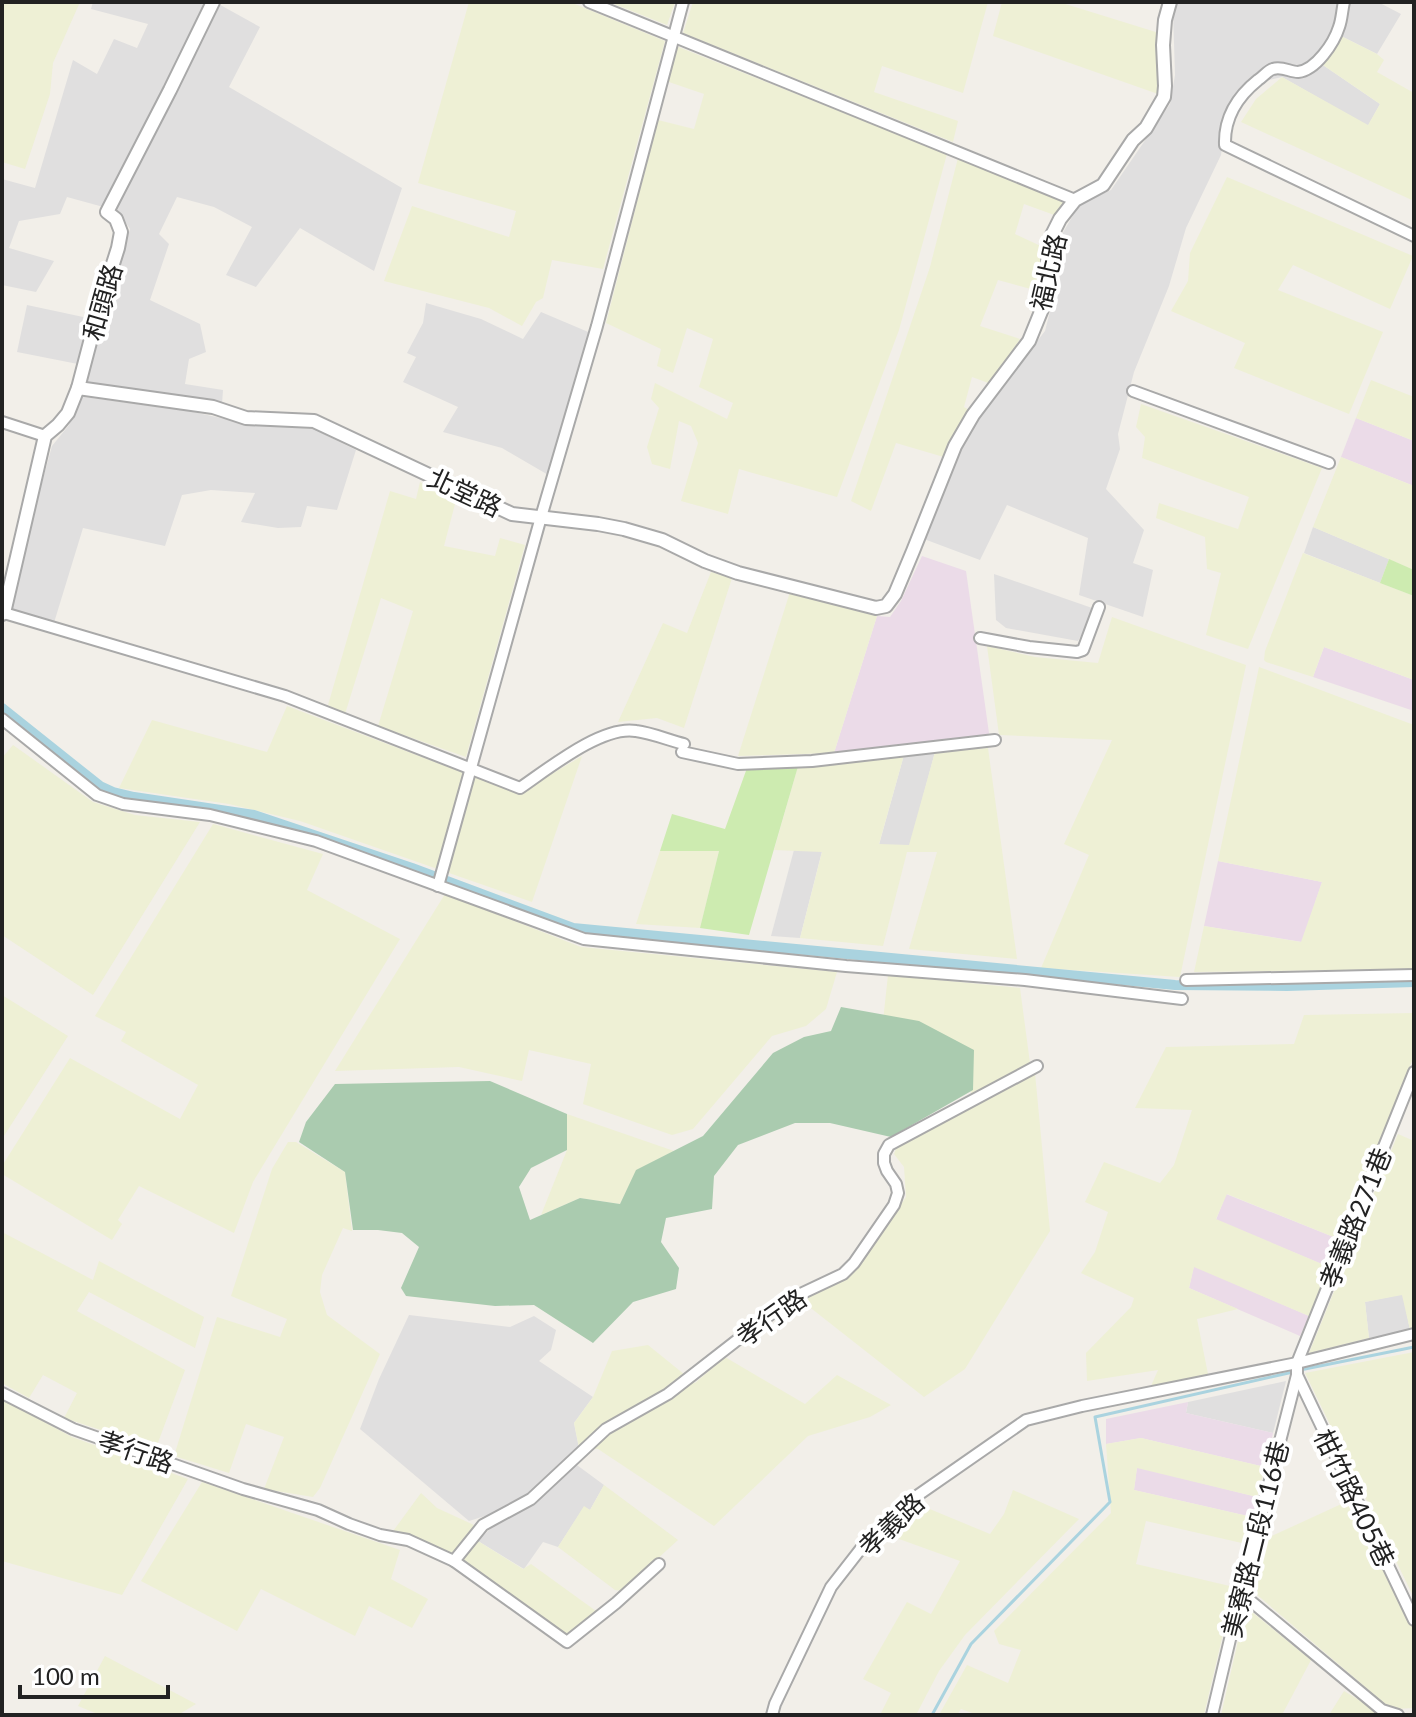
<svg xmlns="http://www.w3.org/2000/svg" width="1416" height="1717" font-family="Lato,'Noto Sans TC',sans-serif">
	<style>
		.residential { fill: #e0dfdf }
		.industrial { fill: #ebdbe8 }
		.farmland { fill: #eef0d5 }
		.grass { fill: #cdebb0 }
		.cemetery { fill: #aacbaf }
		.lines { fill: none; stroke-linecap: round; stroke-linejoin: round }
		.stream { stroke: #aad3df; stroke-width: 3 }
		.canal { stroke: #aad3df; stroke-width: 10 }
		.minor-casing { stroke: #a9a9a9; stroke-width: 14 }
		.tertiary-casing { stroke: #a9a9a9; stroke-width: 16 }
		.minor { stroke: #fff; stroke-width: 10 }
		.tertiary { stroke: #fff; stroke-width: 12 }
		.labels { text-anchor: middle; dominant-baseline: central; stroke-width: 8; stroke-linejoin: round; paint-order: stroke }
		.street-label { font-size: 26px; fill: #222; stroke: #fff }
	</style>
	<rect width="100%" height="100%" fill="#f2efe9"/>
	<!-- residential -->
	<g class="residential">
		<polygon points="93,2 215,2 260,27 229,87 402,188 374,271 300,228 256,287 226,275 252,227 214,207 177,197 159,234 169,244 150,300 200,324 206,352 189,359 185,384 223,390 222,404 84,384 88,366 17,352 27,305 102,321 130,229 118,211 67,197 60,214 19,221 9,248 54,261 36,292 2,285 2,179 35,188 73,60 97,74 114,39 137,48 148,24 91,9"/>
		<polygon points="1178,2 1378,2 1401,14 1377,54 1333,32 1317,61 1380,104 1368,126 1282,77 1251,84 1227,112 1221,155 1186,228 1169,286 1134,372 1118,434 1120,449 1106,489 1144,530 1133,563 1153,570 1143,617 1079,595 1088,538 1007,505 980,560 924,539 968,431 1045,331 1056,288 1058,241 1079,205 1111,190 1170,104 1175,75 1173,12"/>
		<polygon points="426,303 481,319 523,339 541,312 593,334 550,476 502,448 443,432 458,407 403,382 416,357 407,353 423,323"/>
		<polygon points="84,397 184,410 244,423 314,429 356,450 337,510 307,506 301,527 278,528 241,522 255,493 211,490 182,495 165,546 83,528 53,626 6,613 52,446 69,425 77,400"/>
		<polygon points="1313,527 1389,559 1380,583 1304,553"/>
		<polygon points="994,574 1095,609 1078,641 1006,628 996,620"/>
		<polygon points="935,752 910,845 879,845 904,755"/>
		<polygon points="794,850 822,851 800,938 771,936"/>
		<polygon points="1403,1294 1410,1330 1369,1338 1365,1302"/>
		<polygon points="409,1315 510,1327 534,1316 556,1330 551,1350 539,1361 593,1397 574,1423 579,1448 566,1457 604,1485 590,1510 584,1507 558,1547 543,1542 524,1569 478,1541 498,1521 491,1514 469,1521 360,1429 379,1379"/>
		<polygon points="1286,1381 1273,1433 1186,1413 1188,1402"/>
	</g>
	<!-- industrial -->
	<g class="industrial">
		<polygon points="1356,418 1414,441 1414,486 1341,457"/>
		<polygon points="922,556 966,571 989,733 986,737 834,753 877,616 890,617 901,601"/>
		<polygon points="1324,647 1414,680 1414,711 1313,677"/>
		<polygon points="1218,861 1322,882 1302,942 1204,926"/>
		<polygon points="1226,1194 1341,1240 1329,1267 1216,1220"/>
		<polygon points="1194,1266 1309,1316 1300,1336 1189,1288"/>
		<polygon points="1188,1402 1186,1413 1273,1433 1265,1467 1141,1438 1106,1444 1106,1419"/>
		<polygon points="1137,1467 1257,1497 1252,1517 1134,1490"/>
	</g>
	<!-- farmland -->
	<g class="farmland">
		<polygon points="2,2 80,2 53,63 50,94 25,169 2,162"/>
		<polygon points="469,2 570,2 665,41 603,269 552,260 543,298 536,302 522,326 489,308 384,281 412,206 509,237 516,211 418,183"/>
		<polygon points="609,2 675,2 667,25"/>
		<polygon points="693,2 988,2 963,93 882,66 874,92 958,121 953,142 683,33"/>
		<polygon points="1002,2 1059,2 1159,33 1158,94 993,36"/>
		<polygon points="1333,32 1377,54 1384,60 1377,72 1414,93 1414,201 1241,122 1256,99 1282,77 1368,125 1380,104 1317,61"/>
		<polygon points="676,46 947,154 899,330 837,497 739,469 728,514 681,501 698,443 691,426 679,421 670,469 652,464 647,447 659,408 651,399 655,383 727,419 733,403 699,387 713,339 687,328 673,373 657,366 661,349 606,323 658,120 694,129 704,94 666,81"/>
		<polygon points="958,158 1068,202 1057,216 1024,204 1015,234 1045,248 1042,292 998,280 980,326 1020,339 991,384 972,377 964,407 971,411 947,458 896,443 871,511 851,501 930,267"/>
		<polygon points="1227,177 1413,256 1390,309 1293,265 1278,290 1383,332 1349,414 1234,368 1245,343 1171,311 1188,281 1190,253"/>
		<polygon points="1371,380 1414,397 1414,441 1356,418"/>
		<polygon points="1141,404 1322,468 1248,649 1206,635 1221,573 1207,569 1205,537 1156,518 1159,503 1238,529 1249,497 1142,458 1145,437 1136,427"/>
		<polygon points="1341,457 1414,486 1414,570 1313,527"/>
		<polygon points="420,482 455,504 444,546 495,556 500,538 525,545 466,757 378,726 413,611 381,598 345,714 328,705 390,491 416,499"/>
		<polygon points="1303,553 1414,596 1414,680 1324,647 1313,677 1266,662 1264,660 1265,651"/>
		<polygon points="711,572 732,578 684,728 657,718 618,722 663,623 687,633"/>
		<polygon points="790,592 877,616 834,753 738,756"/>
		<polygon points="1112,617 1246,665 1180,977 1041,968 1089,855 1064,844 1112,740 999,735 987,646 1035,657 1098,663"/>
		<polygon points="1259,667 1414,725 1414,969 1194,972 1204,926 1301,942 1322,882 1218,861"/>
		<polygon points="287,706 464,773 521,792 582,756 532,902 300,821 229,804 119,788 152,720 267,752"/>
		<polygon points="13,745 93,802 135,815 200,822 93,995 2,935 2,758"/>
		<polygon points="988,748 1017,959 909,949 937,852 907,852 883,946 800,938 822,852 774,850 799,763 904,755 879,844 909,845 935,752"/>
		<polygon points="213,824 323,854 307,890 400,939 253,1182 234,1233 139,1186 118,1220 122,1224 112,1240 2,1174 2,1166 70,1058 180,1119 198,1085 121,1041 126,1032 95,1016"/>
		<polygon points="660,851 719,851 700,928 636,924"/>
		<polygon points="445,894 581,947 837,972 826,1009 806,1026 772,1036 693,1129 672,1135 583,1104 591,1064 529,1050 522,1081 459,1067 335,1071"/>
		<polygon points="888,975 1020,988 1030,1063 971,1094 973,1062 883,1021"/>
		<polygon points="2,995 68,1036 2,1139"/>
		<polygon points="1414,1013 1414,1056 1341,1240 1227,1194 1216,1219 1329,1267 1309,1316 1194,1267 1189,1288 1238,1309 1197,1319 1208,1374 1151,1386 1158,1370 1087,1381 1086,1353 1131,1307 1134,1298 1081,1273 1095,1252 1108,1212 1085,1202 1104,1162 1160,1183 1174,1165 1192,1110 1135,1108 1166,1047 1294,1044 1304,1015"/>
		<polygon points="1035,1073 1050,1231 965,1369 924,1397 798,1298 853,1273 906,1197 904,1167 894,1154 897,1146"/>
		<polygon points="567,1114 674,1151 637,1170 620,1204 580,1198 541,1215 567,1150"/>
		<polygon points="1398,1134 1414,1141 1414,1329 1410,1330 1402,1295 1365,1302 1369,1338 1309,1353"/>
		<polygon points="288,1142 296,1142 345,1172 352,1231 343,1228 322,1275 320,1292 327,1315 380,1354 320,1488 313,1497 264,1489 284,1437 246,1424 229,1473 174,1456 217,1317 280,1337 287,1319 231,1296 272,1169"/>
		<polygon points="2,1232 93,1280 99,1261 204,1317 195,1348 89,1292 77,1311 185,1370 156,1448 64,1418 77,1393 43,1375 29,1398 2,1383"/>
		<polygon points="648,1345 695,1383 725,1357 805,1404 837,1375 891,1405 870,1417 808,1436 714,1526 598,1449 579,1448 574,1423 593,1397 612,1351"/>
		<polygon points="1414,1352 1414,1598 1305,1373"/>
		<polygon points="2,1399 72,1437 188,1479 122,1595 2,1561"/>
		<polygon points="1141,1438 1265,1467 1257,1497 1137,1468 1134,1490 1252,1517 1246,1544 1146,1521 1136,1564 1234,1587 1204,1715 978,1715 961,1709 957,1715 939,1715 967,1665 1008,1683 1021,1650 999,1644 994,1631 1111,1513 1106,1444"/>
		<polygon points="202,1482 400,1550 391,1579 428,1599 412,1628 369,1606 355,1636 261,1589 237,1631 141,1581"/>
		<polygon points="604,1485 678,1540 622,1591 615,1590 558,1547 584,1506 590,1510"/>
		<polygon points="1013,1490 1079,1519 965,1635 939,1671 916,1715 880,1715 891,1693 863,1679 907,1602 931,1614 960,1561 888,1535 920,1505 990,1534 1004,1514"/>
		<polygon points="421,1493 437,1508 474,1525 451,1556 391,1534"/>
		<polygon points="1350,1500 1414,1631 1414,1708 1395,1709 1384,1703 1249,1588 1261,1541"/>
		<polygon points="478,1541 523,1569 531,1564 596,1611 565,1636 460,1562"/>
		<polygon points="1252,1612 1311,1660 1282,1715 1221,1715 1241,1628"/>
		<polygon points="105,1656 196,1704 178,1715 100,1715 78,1706"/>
		<polygon points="1344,1691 1384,1715 1329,1715"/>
	</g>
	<!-- grass -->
	<g class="grass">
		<polygon points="1389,559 1414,570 1414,596 1380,583"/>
		<polygon points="799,763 749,935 700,928 719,851 660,851 672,814 725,829 747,768"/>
	</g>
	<!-- cemetery -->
	<polygon class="cemetery" points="841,1007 919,1021 974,1050 973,1090 891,1137 830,1123 795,1123 738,1145 714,1176 712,1209 666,1218 661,1242 679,1268 676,1289 633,1302 593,1343 534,1305 495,1306 406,1296 401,1288 419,1247 402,1233 378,1230 353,1230 345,1172 299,1142 306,1122 335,1084 490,1081 567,1114 567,1150 531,1168 519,1187 530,1220 580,1198 620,1204 636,1170 703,1136 773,1053 804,1037 831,1031"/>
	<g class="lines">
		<!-- stream -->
		<g class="stream">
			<polyline points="1300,1370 1414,1347"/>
			<polyline points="932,1715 971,1644 1110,1502 1095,1417 1293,1372"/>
		</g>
		<!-- canal -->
		<polyline class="canal" points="2,708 100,786 113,792 134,797 254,815 412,868 573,928 1175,985 1287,986 1414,982"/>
		<defs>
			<g id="minor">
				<polyline points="589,2 1075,200"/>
				<path d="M1344 2C1342 10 1342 19 1339 27 1334 43 1316 70 1298 72 1290 72 1282 66 1273 69 1268 70 1263 77 1258 80 1238 96 1224 118 1225 145L1414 236"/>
				<polyline points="1133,391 1329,463"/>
				<polyline points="2,422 45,436"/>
				<path d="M4 613 285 696 520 788C548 769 602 725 636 731 652 733 668 740 684 744"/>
				<polyline points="980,638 1029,647 1077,652 1083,650 1099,607"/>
				<polyline points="2,719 97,795 123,804 210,815 316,841 584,939 846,966 1025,980 1182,999"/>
				<polyline points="682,752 738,764 812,761 995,740"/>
				<polyline points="438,886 541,517 597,326 683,2"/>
				<polyline points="1186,980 1414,975"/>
				<polyline points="1297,1375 1414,1620"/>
				<polyline points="2,1393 73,1429 243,1489 318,1510 349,1524 380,1535 408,1540 454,1561 567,1642 616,1603 659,1564"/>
				<polyline points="454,1561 483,1525 531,1499 606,1429 668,1394 790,1299 843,1274 854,1263 894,1205 898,1193 896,1184 887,1171 884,1163 884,1154 889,1145 1037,1066"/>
				<polyline points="1241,1593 1382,1710 1398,1715"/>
				<polyline points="772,1715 775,1704 831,1587 870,1537 911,1500 1026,1420 1082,1406 1297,1363 1414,1334"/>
				<polyline points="1212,1715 1241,1593 1297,1375 1297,1363 1414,1072"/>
			</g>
			<g id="tertiary">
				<polyline points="78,388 213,407 246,418 314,421 512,514 598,524 624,529 662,540 705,561 738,573 876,608 886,606 895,594 913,551 955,446 973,415 1029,341 1049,292 1048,254 1052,235 1060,219 1075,200 1103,185 1133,140 1146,128 1164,97 1165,86 1163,45 1165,20 1170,2"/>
				<polyline points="2,614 4,613 45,436 58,425 68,413 78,388 99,308 118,248 121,232 116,219 107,212 170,90 213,2"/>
			</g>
		</defs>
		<!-- minor casing -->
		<use href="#minor" class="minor-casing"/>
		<!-- tertiary casing -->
		<use href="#tertiary" class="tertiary-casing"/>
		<!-- minor -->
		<use href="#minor" class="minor"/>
		<!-- tertiary -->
		<use href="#tertiary" class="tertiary"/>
	</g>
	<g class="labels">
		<!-- street labels -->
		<g class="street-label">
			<text transform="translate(1048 272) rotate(-77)">福北路</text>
			<text transform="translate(102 302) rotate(-74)">和頭路</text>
			<text transform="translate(465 492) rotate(25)">北堂路</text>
			<text transform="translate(1355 1218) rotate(-68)">孝義路271巷</text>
			<text transform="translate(771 1317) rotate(-35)">孝行路</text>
			<text transform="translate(136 1451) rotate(19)">孝行路</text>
			<text transform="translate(1355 1498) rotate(64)">柑竹路405巷</text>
			<text transform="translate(891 1524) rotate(-43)">孝義路</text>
			<text transform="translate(1255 1539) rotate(-76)">美寮路二段116巷</text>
		</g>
	</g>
	<!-- border -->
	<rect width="1416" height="1717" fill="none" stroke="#222222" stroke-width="8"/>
	<!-- scale -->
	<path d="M20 1685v12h148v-12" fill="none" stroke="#222222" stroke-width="4"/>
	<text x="32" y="1685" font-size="24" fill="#222222" stroke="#ffffff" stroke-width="6" paint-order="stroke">100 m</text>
</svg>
